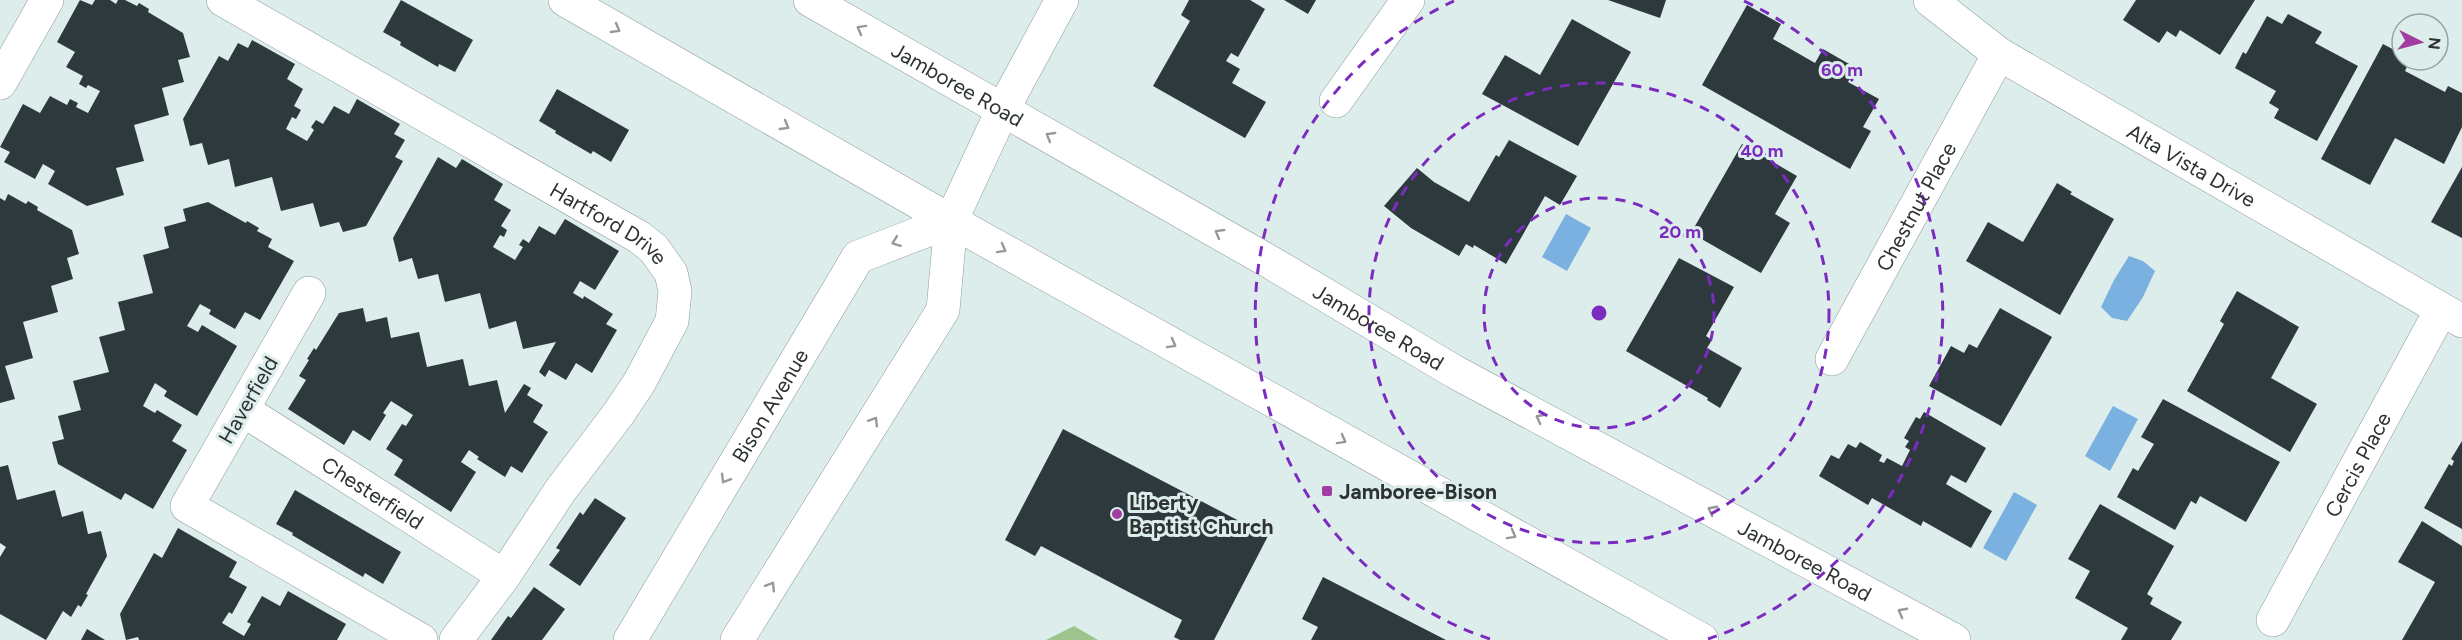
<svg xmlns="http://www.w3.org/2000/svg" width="2462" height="640" font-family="Figtree,sans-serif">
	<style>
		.green { fill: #9fc38c }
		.water { fill: #7ab1e0 }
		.building { fill: #2d393d }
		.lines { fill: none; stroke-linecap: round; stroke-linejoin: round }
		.street-casing { stroke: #8c9b9a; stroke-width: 34 }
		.secondary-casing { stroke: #8c9b9a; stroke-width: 34 }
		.primary-casing { stroke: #8c9b9a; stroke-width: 34 }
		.street { stroke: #fff; stroke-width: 33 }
		.secondary { stroke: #fff; stroke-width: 33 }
		.primary { stroke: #fff; stroke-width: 33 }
		.oneway { stroke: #969998 }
		.ring { fill: none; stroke: #7b2cbf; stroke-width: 3; stroke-dasharray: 10 8 }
		.poi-dot { fill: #a13ca0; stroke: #ddedeb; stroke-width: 2 }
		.labels { text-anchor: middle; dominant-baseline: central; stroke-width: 6; stroke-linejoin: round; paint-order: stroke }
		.street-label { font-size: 21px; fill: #2d3332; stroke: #ddedeb }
		.poi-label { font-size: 21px; font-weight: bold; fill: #2d3332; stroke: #ddedeb; text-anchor: start }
		.centre { fill: #7b2cbf; stroke: #ddedeb; stroke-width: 3 }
		.ring-label { font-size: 18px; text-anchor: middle; font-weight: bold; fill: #7b2cbf; stroke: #ddedeb; stroke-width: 6; stroke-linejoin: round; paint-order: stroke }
	</style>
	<rect width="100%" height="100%" fill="#ddedeb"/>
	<!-- green -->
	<polygon class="green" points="1074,626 1098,640 1046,640"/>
	<!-- water -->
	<g class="water">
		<polygon points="1566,214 1591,228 1567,271 1542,257"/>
		<polygon points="2129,256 2143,261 2155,271 2143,297 2127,321 2112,318 2101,307 2114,280"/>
		<polygon points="2113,406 2138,419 2110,471 2085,456"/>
		<polygon points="2014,492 2037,505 2006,561 1983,548"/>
	</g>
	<!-- building -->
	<g class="building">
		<polygon points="80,0 92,5 95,0 110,0 116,4 118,0 125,0 137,6 139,3 149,9 148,12 183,33 190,57 178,60 184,82 162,88 169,115 134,125 144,161 116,168 124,195 87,206 48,184 55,171 43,164 35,179 4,162 10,152 0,147 23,104 40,113 50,96 67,105 70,99 78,103 76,107 88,113 100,91 88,85 86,88 79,84 83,76 66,67 75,52 57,42"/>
		<polygon points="401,0 473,40 455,72 439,64 438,67 400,45 401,42 383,32"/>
		<polygon points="1189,0 1250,0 1265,9 1238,57 1231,53 1226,61 1240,69 1232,83 1266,102 1245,138 1153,86 1190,21 1181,15"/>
		<polygon points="1284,0 1316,0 1308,14"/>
		<polygon points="1608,0 1666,0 1660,18"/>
		<polygon points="2136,0 2255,0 2220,55 2180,30 2176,37 2167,31 2159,43 2123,20"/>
		<polygon points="1747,5 1781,24 1773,39 1815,63 1823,49 1856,68 1848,82 1879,99 1863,127 1871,131 1850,169 1702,85"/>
		<polygon points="2288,14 2322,32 2315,43 2358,66 2317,141 2274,118 2279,109 2269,103 2276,91 2235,68 2243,52 2246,54 2267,16 2282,24"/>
		<polygon points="1572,19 1631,52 1578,146 1482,94 1505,55 1540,75"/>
		<polygon points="252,40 295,64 287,79 303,89 294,106 301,110 296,119 292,117 286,129 307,141 314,130 311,127 316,120 323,124 334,106 349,114 357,99 400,124 394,134 405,140 395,157 403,161 366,226 343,232 339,222 320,227 313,203 281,211 272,177 235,187 229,159 208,165 202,143 190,146 183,119 219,56 228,61 238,43 248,48"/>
		<polygon points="2383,44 2402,54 2402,60 2410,60 2405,71 2445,92 2448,86 2462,93 2462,127 2444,164 2395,138 2370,185 2321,159"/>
		<polygon points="557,89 629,130 611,162 593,151 591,154 555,133 556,131 539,121"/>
		<polygon points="1509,140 1577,176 1560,205 1545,196 1506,264 1474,245 1473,248 1466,244 1459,256 1411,228 1384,206 1417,168 1434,182 1469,202 1496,155 1499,157"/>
		<polygon points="1742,144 1797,176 1775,214 1790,223 1761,273 1691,233"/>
		<polygon points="438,157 456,168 462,159 503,184 494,200 511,210 501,226 507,230 504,237 500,235 493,247 515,260 523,247 519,245 523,239 529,243 539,226 555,235 565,219 619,251 595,290 580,281 573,293 583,299 584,296 613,314 606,324 617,330 592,373 576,363 566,380 549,370 545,377 539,372 556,342 523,349 516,321 489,329 480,293 445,302 438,274 418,279 412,258 399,262 393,238"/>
		<polygon points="2462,167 2462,238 2431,222"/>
		<polygon points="2057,183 2072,192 2070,194 2114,219 2060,315 1966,261 1988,222 2023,242"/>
		<polygon points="8,194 26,204 28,201 38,207 37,210 72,230 79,254 67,258 73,279 51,286 58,312 23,322 33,358 5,366 15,399 0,403 0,198 5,201"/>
		<polygon points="208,202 246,223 247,221 259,228 257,231 272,239 268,247 294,261 260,320 245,312 235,329 209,314 211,310 200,304 187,326 198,332 202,325 237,346 197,416 164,396 167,391 155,383 143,406 155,413 157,410 182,425 172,441 187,450 153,509 125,493 121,500 58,464 52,442 64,439 58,416 81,410 73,381 109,372 99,337 125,330 118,302 153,293 143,255 169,248 164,227 186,221 183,209"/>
		<polygon points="1679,258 1734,287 1706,336 1712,340 1707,348 1742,368 1720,408 1707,400 1708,398 1626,351"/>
		<polygon points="2237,291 2299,327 2271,378 2317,404 2290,452 2187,391 2224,324 2220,321"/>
		<polygon points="363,308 366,322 387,317 391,338 419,332 427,367 463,359 469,386 497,380 505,413 524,384 531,388 527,395 543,405 533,422 548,432 522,473 511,466 505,477 477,459 479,457 469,450 461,462 476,472 451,512 394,475 403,460 386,449 402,424 406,426 413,415 391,401 383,413 386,415 370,441 353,430 344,445 288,409 306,380 299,376 309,360 307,359 314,348 316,350 339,313"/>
		<polygon points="2000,308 2052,337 2001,426 1929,386 1951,346 1964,353 1969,344 1977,348"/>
		<polygon points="2163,399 2280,462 2246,522 2200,496 2196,504 2191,501 2175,530 2117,497 2133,468 2138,471 2154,444 2141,437"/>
		<polygon points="1924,412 1986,448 1966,483 1951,475 1946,484 1992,511 1971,548 1923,521 1921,526 1872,498 1868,505 1819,476 1831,455 1839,459 1848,444 1856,448 1860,442 1882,455 1879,461 1884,463 1887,458 1902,466 1910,450 1905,447 1909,441 1904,438 1916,417 1920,419"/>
		<polygon points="1063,429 1268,536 1214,640 1180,640 1174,637 1182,620 1041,546 1035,556 1005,540"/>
		<polygon points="2462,441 2462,529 2424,508 2449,464 2452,466 2454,461 2451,459"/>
		<polygon points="8,465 17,500 55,490 62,517 83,511 88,534 101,531 107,556 86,594 88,595 81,607 78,605 71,617 63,611 46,640 0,614 0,557 6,547 0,543 0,467"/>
		<polygon points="295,490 401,552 383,584 365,573 363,577 292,535 293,533 276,524"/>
		<polygon points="595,498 626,518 580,586 549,565 560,550 556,548 580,512 583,515"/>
		<polygon points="2100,504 2174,546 2147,594 2153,598 2150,604 2182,622 2171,640 2121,640 2128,628 2075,598 2090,571 2068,559"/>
		<polygon points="2422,521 2462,546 2462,640 2402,640 2435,582 2398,562"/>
		<polygon points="178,528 237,562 229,577 247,587 232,614 229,612 222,623 244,636 251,624 247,622 262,596 280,606 288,591 346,624 337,640 139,640 138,637 126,640 120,614 154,553 162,558"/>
		<polygon points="1323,577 1446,640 1311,640 1318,627 1302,619"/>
		<polygon points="534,587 565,609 542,640 491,640 508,616 511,618"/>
		<polygon points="87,629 105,640 81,640"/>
	</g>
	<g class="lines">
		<defs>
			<g id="street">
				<path id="s1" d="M223 0 639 237 654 249 671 273 675 291 672 321 639 383 619 413 560 491 504 576 456 640"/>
				<path id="s2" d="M1930 0 1999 54 2462 321"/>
				<polyline points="0,83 47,0"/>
				<polyline points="1336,101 1408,0"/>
				<polyline points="309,293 187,506 421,640"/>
				<path id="s3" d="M1832 359 1999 54"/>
				<path id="s4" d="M243 410 504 576"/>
				<path id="s5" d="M2273 620 2441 310"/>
			</g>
			<g id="secondary">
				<path id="s6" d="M630 640 858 257 951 221"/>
				<polyline points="737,640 943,310 951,221 1003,109 1062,0"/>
			</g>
			<g id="primary">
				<polyline points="565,0 951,221 1702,640"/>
				<path id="s7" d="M810 0 1270 262 1455 372 1954 640"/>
			</g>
		</defs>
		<!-- street casing -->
		<use href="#street" class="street-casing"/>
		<!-- secondary casing -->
		<use href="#secondary" class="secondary-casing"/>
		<!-- primary casing -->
		<use href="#primary" class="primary-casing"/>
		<!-- street -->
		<use href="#street" class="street"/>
		<!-- secondary -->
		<use href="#secondary" class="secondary"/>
		<!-- primary -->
		<use href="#primary" class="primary"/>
	</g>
	<!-- one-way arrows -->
	<defs><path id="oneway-chevron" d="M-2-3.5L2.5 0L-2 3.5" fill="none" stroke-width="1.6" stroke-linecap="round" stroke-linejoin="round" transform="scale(1.5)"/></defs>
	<g class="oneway">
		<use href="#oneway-chevron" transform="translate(616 29) rotate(30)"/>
		<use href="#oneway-chevron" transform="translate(861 29) rotate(-151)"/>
		<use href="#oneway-chevron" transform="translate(785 126) rotate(30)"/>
		<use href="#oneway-chevron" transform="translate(1050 136) rotate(-150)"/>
		<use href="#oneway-chevron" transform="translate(1219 233) rotate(-150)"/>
		<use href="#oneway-chevron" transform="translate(896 242) rotate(159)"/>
		<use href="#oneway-chevron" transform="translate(1002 249) rotate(29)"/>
		<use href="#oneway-chevron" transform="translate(1172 344) rotate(29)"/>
		<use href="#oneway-chevron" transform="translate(1540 418) rotate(-152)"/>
		<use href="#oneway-chevron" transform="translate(874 421) rotate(-58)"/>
		<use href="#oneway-chevron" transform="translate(1342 440) rotate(29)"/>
		<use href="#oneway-chevron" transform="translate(725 479) rotate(121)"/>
		<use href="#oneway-chevron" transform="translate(1712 510) rotate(-152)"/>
		<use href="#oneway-chevron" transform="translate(1512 535) rotate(29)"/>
		<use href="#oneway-chevron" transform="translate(771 586) rotate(-58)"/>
		<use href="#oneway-chevron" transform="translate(1902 612) rotate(-152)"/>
	</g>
	<!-- distance rings -->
	<g class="ring">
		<circle cx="1599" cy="313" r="115"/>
		<circle cx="1599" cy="313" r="230"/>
		<path d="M1490 639A344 344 0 0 1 1454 1M1744 1A344 344 0 0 1 1708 639"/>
	</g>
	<!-- markers -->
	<g class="poi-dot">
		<rect x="1321" y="485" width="12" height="12" rx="3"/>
		<circle cx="1117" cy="514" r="6"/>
	</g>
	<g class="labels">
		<!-- street labels -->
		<g class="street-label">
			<text stroke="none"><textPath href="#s7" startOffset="170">Jamboree Road</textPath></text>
			<text stroke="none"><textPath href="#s2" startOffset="310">Alta Vista Drive</textPath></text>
			<text stroke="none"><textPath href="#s3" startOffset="174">Chestnut Place</textPath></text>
			<text stroke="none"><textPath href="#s1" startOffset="446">Hartford Drive</textPath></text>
			<text stroke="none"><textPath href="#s7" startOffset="656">Jamboree Road</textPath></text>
			<text transform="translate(248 400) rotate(-60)">Haverfield</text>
			<text stroke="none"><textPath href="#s6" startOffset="273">Bison Avenue</textPath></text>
			<text stroke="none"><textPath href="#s5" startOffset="177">Cercis Place</textPath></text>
			<text stroke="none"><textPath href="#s4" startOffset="154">Chesterfield</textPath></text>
			<text stroke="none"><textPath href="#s7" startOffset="1142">Jamboree Road</textPath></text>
		</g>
		<!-- poi labels -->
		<g class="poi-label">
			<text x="1339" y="491">Jamboree-Bison</text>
			<text x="1129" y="502">Liberty<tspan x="1129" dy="24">Baptist Church</tspan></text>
		</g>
	</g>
	<circle cx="1599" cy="313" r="9" class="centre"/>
	<g class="ring-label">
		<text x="1842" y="76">60 m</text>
		<text x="1762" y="157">40 m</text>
		<text x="1680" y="238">20 m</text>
	</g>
	<!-- north arrow -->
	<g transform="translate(2420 42) rotate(96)"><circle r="28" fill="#ddedeb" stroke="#97a3a1" stroke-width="1.5"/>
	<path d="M0-4.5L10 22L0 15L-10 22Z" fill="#a13ca0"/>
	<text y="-9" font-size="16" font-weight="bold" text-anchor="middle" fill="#2d3332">N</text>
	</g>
</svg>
